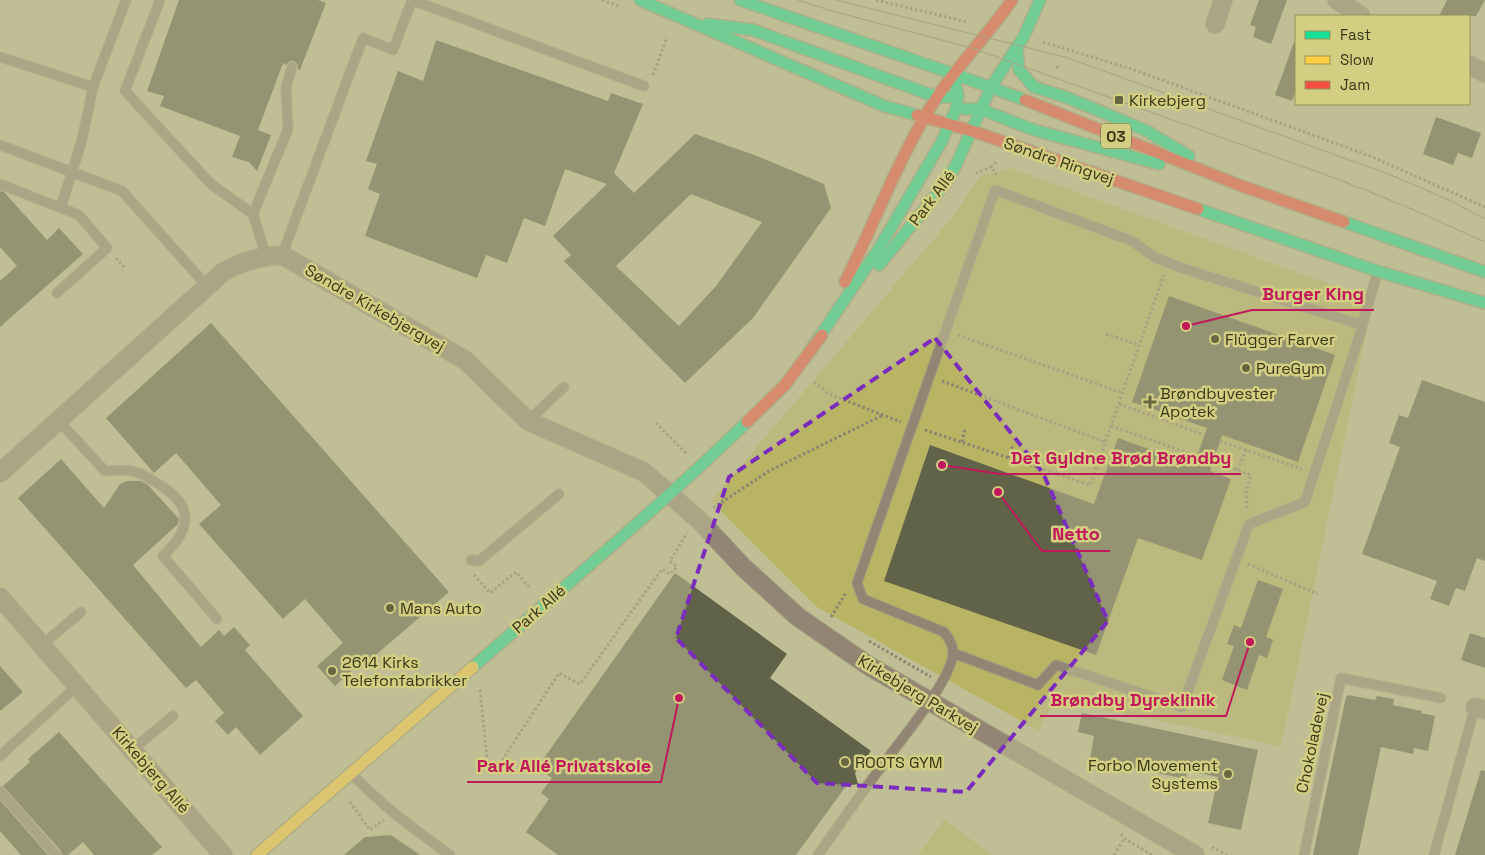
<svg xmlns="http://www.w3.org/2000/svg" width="1485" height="855" font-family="'Space Grotesk',sans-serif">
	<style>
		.green { fill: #b8b464 }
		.building { fill: #616349; fill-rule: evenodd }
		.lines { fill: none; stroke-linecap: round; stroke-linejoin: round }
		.lane-casing { stroke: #9f9d7c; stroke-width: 11 }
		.street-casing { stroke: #9f9d7c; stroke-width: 20 }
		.fast-casing { stroke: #9f9d7c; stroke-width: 14 }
		.slow-casing { stroke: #9f9d7c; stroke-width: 14 }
		.jam-casing { stroke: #9f9d7c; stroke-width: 14 }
		.path { stroke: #8d8372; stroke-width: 3; stroke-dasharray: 2.5 2.5; stroke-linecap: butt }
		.lane { stroke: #928574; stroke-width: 9 }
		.street { stroke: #928574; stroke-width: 18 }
		.fast { stroke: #16e098; stroke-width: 11 }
		.slow { stroke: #ffcf43; stroke-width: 11 }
		.jam { stroke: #f24e42; stroke-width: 11 }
		.tram { stroke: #8c836f; stroke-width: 1 }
		.marked { fill: none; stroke: #7b2cbf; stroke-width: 4; stroke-dasharray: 10 6; stroke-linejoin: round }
		.poi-dot { fill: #686743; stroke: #d2ce82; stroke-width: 2 }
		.labels { text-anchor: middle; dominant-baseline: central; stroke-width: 5; stroke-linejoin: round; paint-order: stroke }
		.shield { fill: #d2ce82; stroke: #676538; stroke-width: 1 }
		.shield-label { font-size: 15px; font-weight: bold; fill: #393818 }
		.poi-label { font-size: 16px; fill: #393818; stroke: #d2ce82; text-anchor: start }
		.street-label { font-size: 16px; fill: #393818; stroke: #d2ce82 }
		.leader { fill: none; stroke: #c2185b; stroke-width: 2 }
		.callout-dot { fill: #c2185b; stroke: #d2ce82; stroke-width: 2 }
		.callout-label { font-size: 18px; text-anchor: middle; font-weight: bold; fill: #c2185b; stroke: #d2ce82; stroke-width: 5; stroke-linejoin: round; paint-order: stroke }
	</style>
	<rect width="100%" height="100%" fill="#c0be94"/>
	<!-- green -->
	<g class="green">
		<polygon points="1010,168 1373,300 1281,746 1054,699 1039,731 817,607 711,501 956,213 980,176"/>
		<polygon points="944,820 990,853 988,855 918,855"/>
	</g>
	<!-- building -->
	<g class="building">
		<polygon points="179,0 318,0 326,3 300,70 298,69 298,65 294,61 290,61 286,65 283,63 258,130 271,135 257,171 249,162 232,157 240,136 160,106 164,96 147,91"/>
		<polygon points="1259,0 1287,0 1271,44 1253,37 1256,27 1250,25"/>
		<polygon points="1447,0 1485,0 1476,16 1439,16"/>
		<path d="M436 40 608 101 611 93 643 104 614 173 634 193 695 134 757 156 824 184 831 208 753 318 685 383 564 261 571 255 553 236 607 184 565 169 545 226 524 218 507 263 486 255 477 278 365 236 380 194 368 189 377 164 366 161 398 71 423 81ZM691 194 762 222 716 286 679 326 616 266Z"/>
		<polygon points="1294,42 1296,42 1296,89 1292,101 1275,95"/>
		<polygon points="1436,117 1481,133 1472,158 1458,153 1453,165 1423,154"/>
		<polygon points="0,191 4,192 47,240 59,228 83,254 0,327 0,281 17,266 0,247"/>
		<polygon points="1169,296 1335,355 1298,462 1222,435 1210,471 1231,479 1202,560 1138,538 1096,655 884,581 930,445 1094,504 1118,438 1194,465 1207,428 1132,402"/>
		<polygon points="211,323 449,592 363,666 360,663 335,686 317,666 343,643 305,599 283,619 199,524 221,505 176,453 154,473 106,418"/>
		<polygon points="1422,380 1485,402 1485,561 1477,558 1465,591 1456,588 1449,606 1430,599 1437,581 1362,554 1400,447 1389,443 1399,415 1408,418"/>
		<polygon points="61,459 104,508 120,484 127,481 141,481 148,485 179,519 178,524 133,565 201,647 219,630 224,636 234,627 250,645 245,650 303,716 260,755 236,727 228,735 215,721 224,713 196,680 186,688 18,498"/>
		<polygon points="675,573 787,654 770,678 871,751 855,773 858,784 846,786 796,855 558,855 526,832 549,799 541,793 552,778 537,768"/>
		<polygon points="1258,580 1283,589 1266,637 1273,640 1267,658 1259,655 1247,690 1222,680 1234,646 1227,644 1234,625 1241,628"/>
		<polygon points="1470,633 1485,638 1485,668 1461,660"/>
		<polygon points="0,666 23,692 0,711"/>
		<polygon points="1348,695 1375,700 1377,696 1394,699 1393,705 1422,711 1421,713 1435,716 1428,751 1414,748 1413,754 1381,747 1358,855 1313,855 1346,697"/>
		<polygon points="1082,713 1258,750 1241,830 1208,823 1218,777 1187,771 1186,779 1090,759 1094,736 1078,732"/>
		<polygon points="59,732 162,847 152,855 94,855 83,842 68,855 62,855 61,851 3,786 30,762 28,759"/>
		<polygon points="1481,770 1485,771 1485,855 1455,855"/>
		<polygon points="0,800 48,855 21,855 0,831"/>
		<polygon points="391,835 420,855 344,855 365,837"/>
	</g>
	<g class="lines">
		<defs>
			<g id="lane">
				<polyline points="160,0 125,91 211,184 253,214 288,129 286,87 292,67"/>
				<polyline points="412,0 644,86"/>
				<polyline points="0,57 93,87"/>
				<polyline points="0,145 122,191 207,286"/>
				<polyline points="0,184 79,215 107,248 57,293"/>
				<polyline points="61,207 82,140 93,87 126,0"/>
				<polyline points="253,214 266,256"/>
				<polyline points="282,255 363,38 393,50 412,0"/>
				<path d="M58 420 105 471C114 471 124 469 132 471 142 473 151 479 160 485 196 507 190 530 163 556L217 619"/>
				<polyline points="528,421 564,387"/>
				<polyline points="471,560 479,561 559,494"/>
				<polyline points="42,645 81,612"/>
				<polyline points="953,653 1038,685 1056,665 1182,707 1249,524 1305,502 1359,337 1377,273"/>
				<polyline points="132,750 173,716"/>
				<polyline points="0,756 77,686"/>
				<path d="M352 774C383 807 413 828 450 855"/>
				<polyline points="0,791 56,855"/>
				<path d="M818 855C840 824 862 792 885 762 901 739 953 679 953 652 953 645 948 637 944 632L863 599 857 583 995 190 1132 241 1156 258 1185 269 1362 325"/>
				<polyline points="1304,855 1341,678 1441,698"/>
				<polyline points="1434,855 1475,707"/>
			</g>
			<g id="street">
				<polyline points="1337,0 1361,16"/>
				<polyline points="1215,24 1223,0"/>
				<polyline points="1469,65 1485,73"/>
				<path d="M0 473 223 272C241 262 261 256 282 255L465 360 528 421 644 472 700 521 743 567 798 617 869 666 1195 855"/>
				<polyline points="0,597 223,855"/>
				<polyline points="1475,707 1485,710"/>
			</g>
			<g id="fast">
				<polyline points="640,0 884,106 917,115"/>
				<polyline points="740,0 954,74 1025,100"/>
				<polyline points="707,24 753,30 937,97 953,97"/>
				<polyline points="1017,47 1019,70 1034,87 1068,98 1145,130 1189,156"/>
				<polyline points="964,109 980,109 1034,130 1159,164"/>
				<polyline points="1198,209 1377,271 1485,303"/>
				<polyline points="1344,222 1485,272"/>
				<polyline points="879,265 945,184 956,165 991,87 1024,36 1040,0"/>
				<polyline points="810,351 878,250 942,141 956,109 958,96 954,74"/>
				<path d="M473 667C565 586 659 507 747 422"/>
			</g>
			<polyline id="slow" points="257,855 473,667"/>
			<g id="jam">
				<polyline points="1025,100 1239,185 1344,222"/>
				<polyline points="917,115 972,131 1198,209"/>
				<path d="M845 282C873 226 895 167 927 113 951 72 985 39 1012 0"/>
				<polyline points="747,422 785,385 822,335"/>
			</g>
		</defs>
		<!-- lane casing -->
		<use href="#lane" class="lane-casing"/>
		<!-- street casing -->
		<use href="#street" class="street-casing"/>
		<!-- fast casing -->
		<use href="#fast" class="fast-casing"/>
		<!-- slow casing -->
		<use href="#slow" class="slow-casing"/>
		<!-- jam casing -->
		<use href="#jam" class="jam-casing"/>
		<!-- path -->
		<g class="path">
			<polyline points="602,0 618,6"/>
			<polyline points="876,0 967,22"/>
			<polyline points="1043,42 1132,69 1370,156 1485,207"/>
			<polyline points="1056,67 1061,68"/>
			<polyline points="653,75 667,37"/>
			<polyline points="996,162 991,167 996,173 996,177"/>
			<polyline points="976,172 977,173 991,167"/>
			<polyline points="116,258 124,267"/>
			<polyline points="1106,334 1139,345"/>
			<polyline points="958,335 1123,393"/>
			<polyline points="942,381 1105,442"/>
			<polyline points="814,382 829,394 901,422"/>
			<polyline points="1119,404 1205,435"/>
			<polyline points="656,423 686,453"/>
			<polyline points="1111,426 1251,475 1246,492 1247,510"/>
			<polyline points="925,430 1090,485 1164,275"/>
			<polyline points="1220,441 1302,469"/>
			<polyline points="962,442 965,428"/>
			<polyline points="1008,458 1013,445"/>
			<polyline points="1237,470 1246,450"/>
			<polyline points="1057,474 1061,461"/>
			<polyline points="713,508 769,471 883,415"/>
			<polyline points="1248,564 1318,594"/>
			<polyline points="474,575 490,593 516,572 531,589"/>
			<polyline points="831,617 846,593"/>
			<polyline points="869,641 931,677"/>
			<polyline points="480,690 488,769"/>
			<polyline points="494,773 559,673 580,684 662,569 670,574 677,567 670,561 687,533"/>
			<polyline points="350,802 370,830 384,820"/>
			<polyline points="1121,834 1124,838 1152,855"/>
			<polyline points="1212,847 1227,855"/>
			<polyline points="1114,855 1124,839"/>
		</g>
		<!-- lane -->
		<use href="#lane" class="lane"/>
		<!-- street -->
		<use href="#street" class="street"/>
		<!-- fast -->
		<use href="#fast" class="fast"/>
		<!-- slow -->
		<use href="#slow" class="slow"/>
		<!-- jam -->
		<use href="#jam" class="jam"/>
		<!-- tram -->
		<g class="tram">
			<polyline points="798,0 832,11 972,48 1340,180 1405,206 1485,242"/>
			<polyline points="836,0 1065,57 1391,175 1449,200 1485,219"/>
		</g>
	</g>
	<!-- marked area -->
	<path d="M0 0H1485V855H0ZM935 338 1043 473 1108 621 966 792 817 783 676 638 729 477Z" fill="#c0be94" fill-opacity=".55" fill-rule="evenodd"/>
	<path class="marked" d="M935 338 1043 473 1108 621 966 792 817 783 676 638 729 477Z"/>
	<!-- markers -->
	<g class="poi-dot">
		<rect x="1114" y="95" width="10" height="10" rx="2.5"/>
		<circle cx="1215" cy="339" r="5"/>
		<circle cx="1246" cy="368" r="5"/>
		<path d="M1147.5 394.5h5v5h5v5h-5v5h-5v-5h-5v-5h5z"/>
		<circle cx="390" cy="608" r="5"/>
		<circle cx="332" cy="671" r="5"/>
		<circle cx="845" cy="762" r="5"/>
		<circle cx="1228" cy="774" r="5"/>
	</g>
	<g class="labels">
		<!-- shield labels -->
		<rect class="shield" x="1101" y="123.5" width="30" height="25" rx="4"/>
		<g class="shield-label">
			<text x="1116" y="136">O3</text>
		</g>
		<!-- poi labels -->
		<g class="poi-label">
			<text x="1129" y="100">Kirkebjerg</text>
			<text x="1225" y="339">Flügger Farver</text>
			<text x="1256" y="368">PureGym</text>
			<text x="1160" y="393">Brøndbyvester<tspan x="1160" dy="18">Apotek</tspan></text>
			<text x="400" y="608">Mans Auto</text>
			<text x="342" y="662">2614 Kirks<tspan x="342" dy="18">Telefonfabrikker</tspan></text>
			<text x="855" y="762">ROOTS GYM</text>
			<text x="1218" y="765" text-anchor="end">Forbo Movement<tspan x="1218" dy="18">Systems</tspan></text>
		</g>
		<!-- street labels -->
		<g class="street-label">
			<text transform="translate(1059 161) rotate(19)">Søndre Ringvej</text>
			<text transform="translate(932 198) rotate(-53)">Park Allé</text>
			<text transform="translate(375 308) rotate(30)">Søndre Kirkebjergvej</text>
			<text transform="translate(539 609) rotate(-41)">Park Allé</text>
			<text transform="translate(918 694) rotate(31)">Kirkebjerg Parkvej</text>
			<text transform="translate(1312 743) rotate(-78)">Chokoladevej</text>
			<text transform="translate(151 770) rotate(49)">Kirkebjerg Allé</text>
		</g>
	</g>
	<!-- callouts -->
	<path class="leader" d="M1186 326L1252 310H1374M942 465L1000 474H1241M998 492L1042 551H1110M1250 642L1226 716H1040M679 698L661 782H467"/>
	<g class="callout-dot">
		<circle cx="1186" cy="326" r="5"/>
		<circle cx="942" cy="465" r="5"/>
		<circle cx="998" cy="492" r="5"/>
		<circle cx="1250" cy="642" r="5"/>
		<circle cx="679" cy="698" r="5"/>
	</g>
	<g class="callout-label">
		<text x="1313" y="300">Burger King</text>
		<text x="1121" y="464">Det Gyldne Brød Brøndby</text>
		<text x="1076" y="540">Netto</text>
		<text x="1133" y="706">Brøndby Dyreklinik</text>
		<text x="564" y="772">Park Allé Privatskole</text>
	</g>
	<!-- legend -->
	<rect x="1295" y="15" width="175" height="90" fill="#d2ce82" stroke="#959258"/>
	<rect x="1305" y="31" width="25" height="8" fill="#16e098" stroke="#959258"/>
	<text x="1340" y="40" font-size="15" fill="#393818">Fast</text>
	<rect x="1305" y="56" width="25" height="8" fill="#ffcf43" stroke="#959258"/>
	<text x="1340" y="65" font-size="15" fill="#393818">Slow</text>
	<rect x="1305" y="81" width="25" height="8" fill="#f24e42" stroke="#959258"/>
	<text x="1340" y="90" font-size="15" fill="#393818">Jam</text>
</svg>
